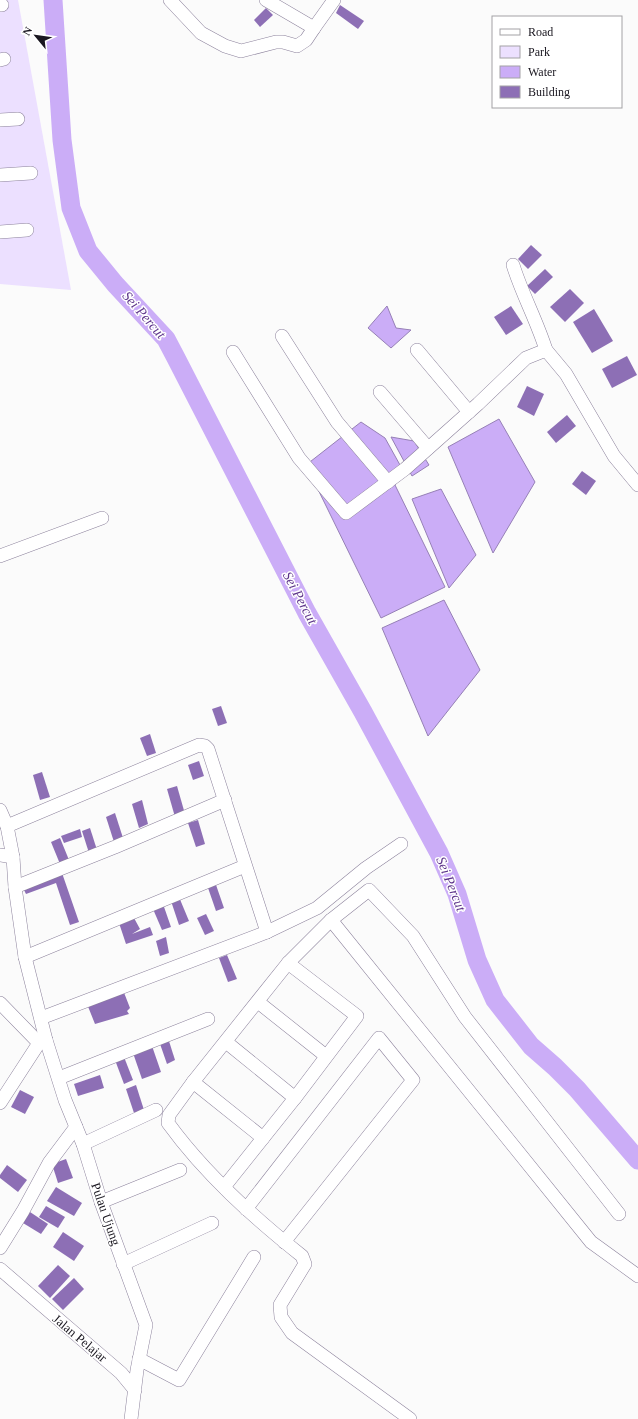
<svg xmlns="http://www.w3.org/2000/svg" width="638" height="1419" font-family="Georgia,serif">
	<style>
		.green { fill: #ece0ff }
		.water { fill: #cbadf7; stroke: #9680b6 }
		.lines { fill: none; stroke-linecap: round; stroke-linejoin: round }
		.river { stroke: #cbadf7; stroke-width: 19 }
		.building { fill: #8d6fb5 }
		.minor-casing { stroke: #8c829c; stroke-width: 14 }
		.minor { stroke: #fff; stroke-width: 13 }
		.labels { text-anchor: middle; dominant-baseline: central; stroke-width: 3; stroke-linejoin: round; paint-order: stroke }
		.street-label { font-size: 13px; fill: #19161f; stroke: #fff }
		.water-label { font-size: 14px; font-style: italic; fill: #5e358b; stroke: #fff }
	</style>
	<rect width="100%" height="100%" fill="#fbfbfb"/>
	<!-- green -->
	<polygon class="green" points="0,0 18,0 71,290 0,284"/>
	<!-- water -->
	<g class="water">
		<polygon points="387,306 396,328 411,330 391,348 368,328"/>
		<polygon points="499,419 535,482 493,553 448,447"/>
		<polygon points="361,422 385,438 405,474 395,485 445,587 381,618 306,465"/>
		<polygon points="391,437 414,441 429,465 412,476"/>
		<polygon points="441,489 476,555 449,588 412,499"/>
		<polygon points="444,600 480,670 428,736 382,628"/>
	</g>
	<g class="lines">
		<!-- river -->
		<polyline class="river" points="53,0 62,140 71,208 88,251 115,284 166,339 176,358 307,613 363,712 439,853 457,894 477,960 495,1000 531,1046 555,1067 577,1089 638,1160"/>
	</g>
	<!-- building -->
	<g class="building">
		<polygon points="340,5 364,21 358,29 336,13"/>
		<polygon points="266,8 273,15 260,27 254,20"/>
		<polygon points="531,245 542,255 528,269 518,259"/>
		<polygon points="545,269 553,277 535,294 527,286"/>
		<polygon points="570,289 584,303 565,322 550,307"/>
		<polygon points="511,306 523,324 506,335 494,317"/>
		<polygon points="594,309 613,341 592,353 573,322"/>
		<polygon points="627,356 637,375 612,388 602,369"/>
		<polygon points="527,386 544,394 534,416 517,407"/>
		<polygon points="567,415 576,426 556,443 547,432"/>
		<polygon points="582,471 596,481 586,495 572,484"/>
		<polygon points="221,706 227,723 218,726 212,709"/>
		<polygon points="150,734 156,753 147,756 140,738"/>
		<polygon points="199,761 204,776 193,780 188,765"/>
		<polygon points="42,772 50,797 40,800 33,775"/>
		<polygon points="177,786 185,814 175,817 167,789"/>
		<polygon points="142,800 148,824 139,828 132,804"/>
		<polygon points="115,813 123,838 114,842 106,817"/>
		<polygon points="198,820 205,844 196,847 188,823"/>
		<polygon points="90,828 97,850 89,853 82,831"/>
		<polygon points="80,829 82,837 64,843 61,836"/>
		<polygon points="60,838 69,860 60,864 51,842"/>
		<polygon points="62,873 79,922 70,925 56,883 26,894 22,886"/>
		<polygon points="215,882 224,908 216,911 207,885"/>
		<polygon points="179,897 189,921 179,925 171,901"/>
		<polygon points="163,904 171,927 162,930 153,909"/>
		<polygon points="206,914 214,931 205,935 197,918"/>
		<polygon points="134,918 140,929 132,934 150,927 153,935 126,944 119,923 127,922"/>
		<polygon points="166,937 169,953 160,956 156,941"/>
		<polygon points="227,955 237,979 228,982 219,958"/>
		<polygon points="123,990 130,1008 127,1011 129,1014 95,1024 87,1004"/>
		<polygon points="168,1038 175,1060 167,1064 159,1041"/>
		<polygon points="152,1046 161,1072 142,1079 133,1053"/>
		<polygon points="124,1057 133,1080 124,1084 115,1060"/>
		<polygon points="100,1075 104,1088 78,1096 74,1084"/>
		<polygon points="136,1085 144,1110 134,1113 126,1089"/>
		<polygon points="20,1090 34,1097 25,1114 11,1107"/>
		<polygon points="66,1159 73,1178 58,1183 52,1164"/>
		<polygon points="7,1165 27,1180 18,1192 0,1178 0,1175"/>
		<polygon points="56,1187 82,1203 74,1216 47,1201"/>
		<polygon points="46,1206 65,1217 58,1228 39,1217"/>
		<polygon points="30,1212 48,1224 41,1234 23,1223"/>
		<polygon points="63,1232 84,1246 74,1261 53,1247"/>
		<polygon points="58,1265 70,1276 50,1298 38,1286"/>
		<polygon points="74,1278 84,1289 63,1310 52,1299"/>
	</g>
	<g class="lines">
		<defs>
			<g id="minor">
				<polyline points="170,0 201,33 225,46 241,51 276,42 283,42 297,46 306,40 314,28"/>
				<polyline points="266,0 314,28 334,0"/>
				<polyline points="0,5 2,5"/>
				<polyline points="0,60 4,59"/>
				<polyline points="0,120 18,119"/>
				<polyline points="0,175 31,173"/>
				<polyline points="0,232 27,230"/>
				<path d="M513 265C522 294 537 321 546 350"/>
				<polyline points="282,336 337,422 388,482"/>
				<polyline points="417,350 469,412"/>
				<polyline points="233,352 299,458 346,513 405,469 478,404 526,358 546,350 566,374 614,456 638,485"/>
				<polyline points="380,392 428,448"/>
				<polyline points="0,556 102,518"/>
				<polyline points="0,810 7,826 13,857 15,887 25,957 46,1040 65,1100 83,1144 101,1202 146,1325 137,1370 131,1419"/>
				<polyline points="7,826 199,745 205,746 208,749 267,932"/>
				<polyline points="0,855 13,857"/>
				<polyline points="15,887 115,847 225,800"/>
				<polyline points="331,920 591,1242 638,1276"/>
				<polyline points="25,957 245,866"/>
				<polyline points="288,963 331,920 369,890 413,936 465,1017 619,1214"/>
				<polyline points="258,1002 326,1056"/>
				<polyline points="0,1003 39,1043"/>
				<polyline points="41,1018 267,932 317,908 366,868 401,844"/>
				<polyline points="226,1042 295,1098"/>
				<polyline points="59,1078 208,1019"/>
				<polyline points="193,1082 263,1138"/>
				<polyline points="0,1103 39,1043 46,1040"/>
				<polyline points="83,1144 156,1110"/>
				<path d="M224 1187 295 1098 357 1016 288 963 193 1082 169 1115 168 1123C205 1174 253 1217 302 1256L305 1264 280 1305 281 1317 292 1333 410 1419"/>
				<polyline points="101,1202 180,1170"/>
				<polyline points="246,1209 379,1038 413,1080 284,1242"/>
				<polyline points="0,1248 23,1211 49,1163 76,1127"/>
				<polyline points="123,1264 212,1223"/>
				<polyline points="0,1269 121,1373 135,1390"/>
				<polyline points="139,1359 179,1380 254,1257"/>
			</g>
		</defs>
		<!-- minor casing -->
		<use href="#minor" class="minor-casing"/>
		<!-- minor -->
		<use href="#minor" class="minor"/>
	</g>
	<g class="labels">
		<!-- street labels -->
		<g class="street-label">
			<text transform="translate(106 1214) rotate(71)">Pulau Ujung</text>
			<text transform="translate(80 1338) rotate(40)">Jalan Pelajar</text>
		</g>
		<!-- water labels -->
		<g class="water-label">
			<text transform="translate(144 315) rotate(49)">Sei Percut</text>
			<text transform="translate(300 598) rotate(62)">Sei Percut</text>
			<text transform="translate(451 884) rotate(68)">Sei Percut</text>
		</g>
	</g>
	<!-- legend -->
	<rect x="492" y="16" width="130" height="92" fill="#ffffff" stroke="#a3a2a5"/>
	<rect x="500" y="29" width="20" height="6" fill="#ffffff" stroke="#a3a2a5"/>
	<text x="528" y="36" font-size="12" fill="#19161f">Road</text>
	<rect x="500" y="46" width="20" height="12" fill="#ece0ff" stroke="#a3a2a5"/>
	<text x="528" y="56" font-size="12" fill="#19161f">Park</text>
	<rect x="500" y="66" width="20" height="12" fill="#cbadf7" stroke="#a3a2a5"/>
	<text x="528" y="76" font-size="12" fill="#19161f">Water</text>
	<rect x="500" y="86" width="20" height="12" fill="#8d6fb5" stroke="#a3a2a5"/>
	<text x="528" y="96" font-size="12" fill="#19161f">Building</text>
	<!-- north arrow -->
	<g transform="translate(36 36) rotate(299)" stroke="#ffffff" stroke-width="3" paint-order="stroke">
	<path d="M0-3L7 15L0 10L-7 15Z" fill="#19161f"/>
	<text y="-6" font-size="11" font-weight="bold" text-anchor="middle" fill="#19161f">N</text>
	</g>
</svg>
